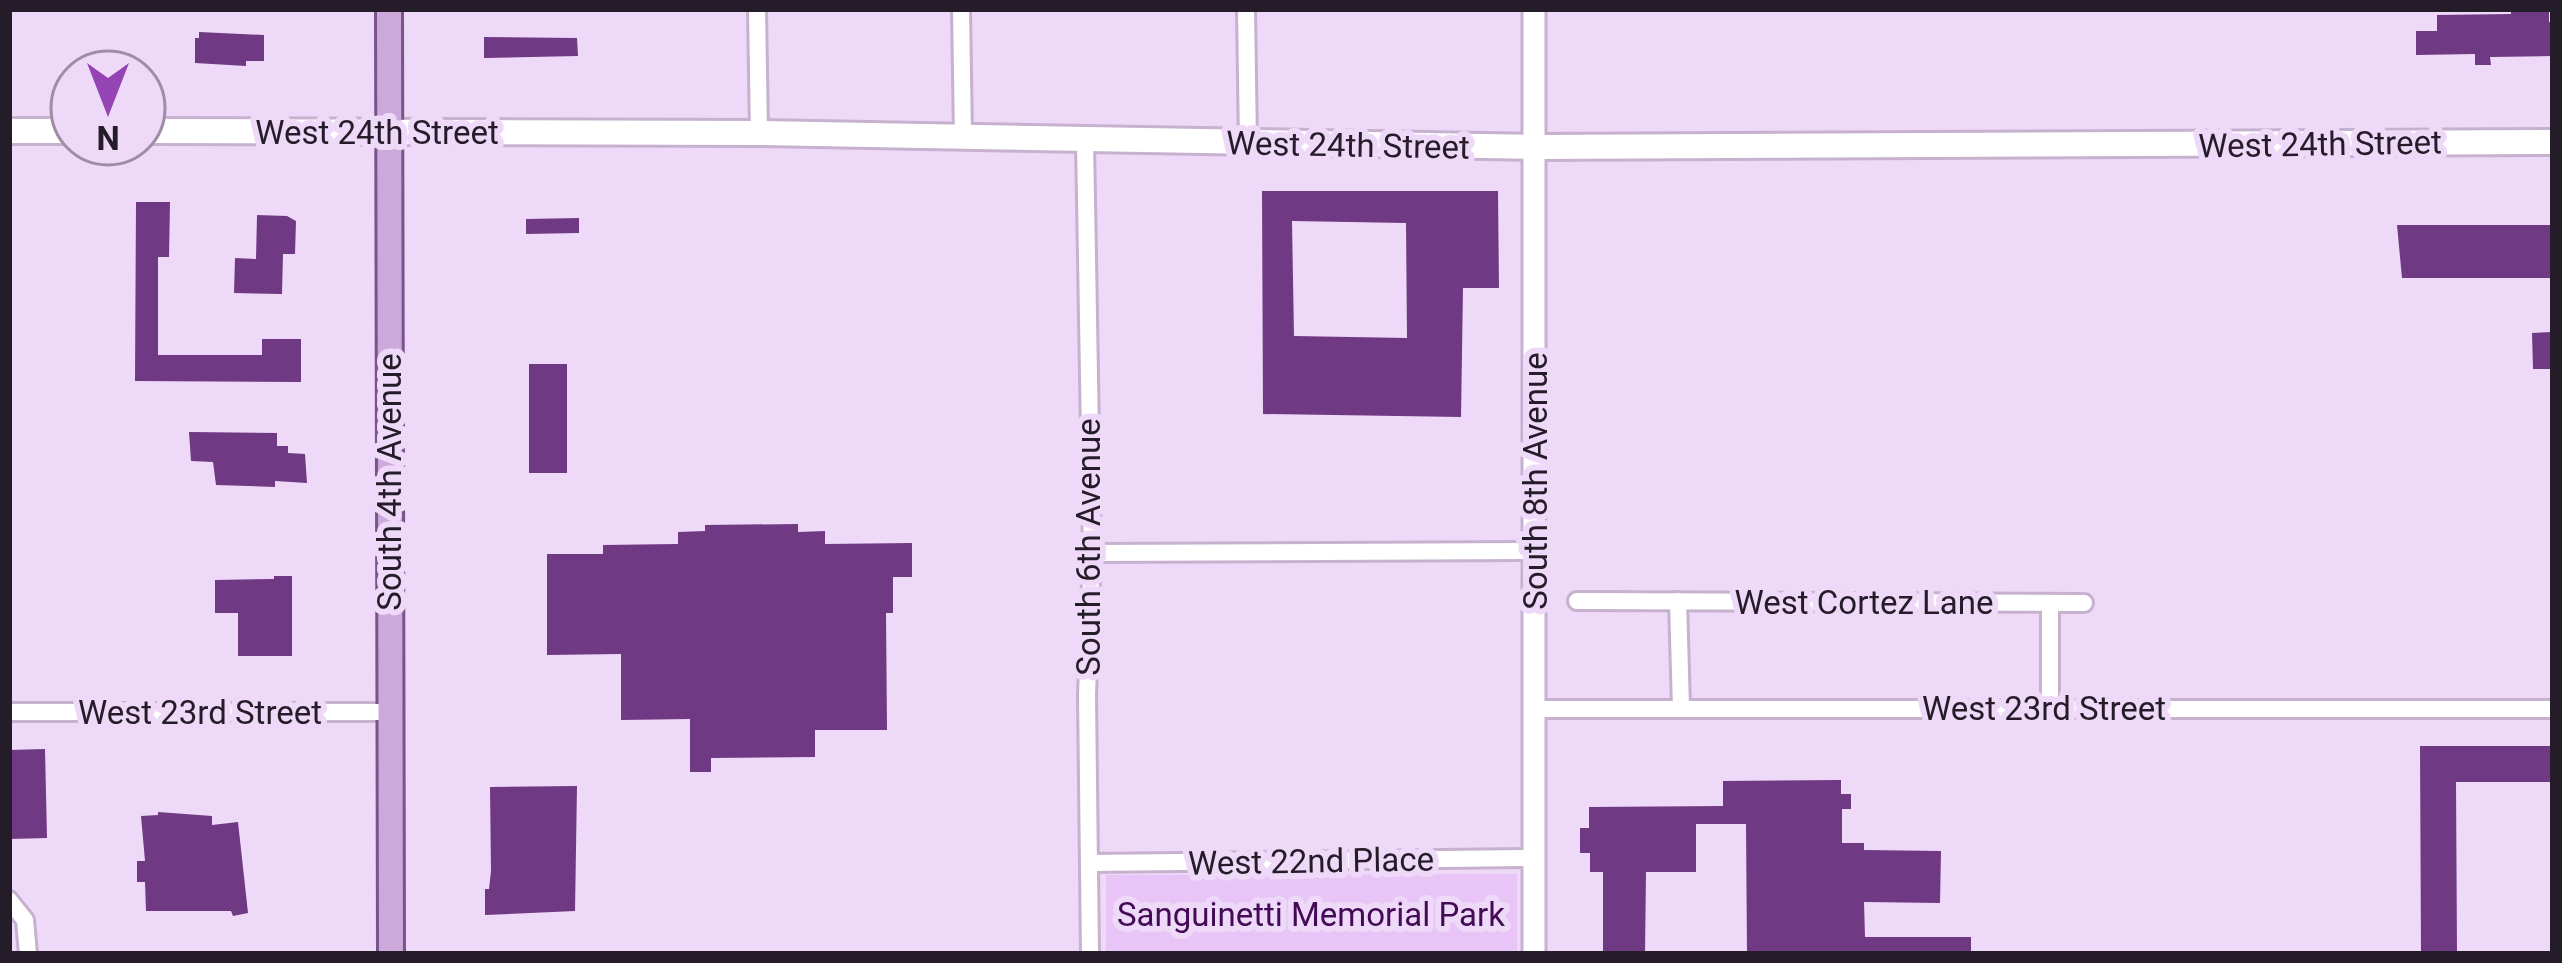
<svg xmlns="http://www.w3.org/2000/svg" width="2562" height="963" font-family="Roboto,sans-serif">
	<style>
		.green { fill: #e8c4f7 }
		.building { fill: #6f3984; fill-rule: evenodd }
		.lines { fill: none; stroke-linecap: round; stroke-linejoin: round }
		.minor-casing { stroke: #c6b1cf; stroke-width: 22 }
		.tertiary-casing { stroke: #c6b1cf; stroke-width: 27 }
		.secondary-casing { stroke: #c6b1cf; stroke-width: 30 }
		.primary-casing { stroke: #7b538b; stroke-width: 30 }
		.minor { stroke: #fff; stroke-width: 16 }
		.tertiary { stroke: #fff; stroke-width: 21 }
		.secondary { stroke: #fff; stroke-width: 24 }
		.primary { stroke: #cca9da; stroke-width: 24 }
		.labels { text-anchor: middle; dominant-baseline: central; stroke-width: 12; stroke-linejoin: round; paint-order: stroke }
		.street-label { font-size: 33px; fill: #241c28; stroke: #efd9f8 }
		.park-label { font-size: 33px; fill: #430b55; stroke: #efd9f8 }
	</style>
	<rect width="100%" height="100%" fill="#efd9f8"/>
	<!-- green -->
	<polygon class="green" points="1517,874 1517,954 1106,954 1106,875"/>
	<!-- building -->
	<g class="building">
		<polygon points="2511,9 2549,9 2549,22 2553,22 2553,56 2490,57 2491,65 2475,65 2475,54 2416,55 2416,31 2437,31 2437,15 2511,14"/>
		<polygon points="199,32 264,35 264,61 246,61 246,66 195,63 195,38 199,38"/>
		<polygon points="484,37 577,38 578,56 484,58"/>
		<path d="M1262 191H1498L1499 288H1463L1461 417 1263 414ZM1292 221 1406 223 1407 338 1294 336Z"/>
		<polygon points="136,202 170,202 169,257 158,257 158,355 262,355 262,339 301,339 301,382 135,381"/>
		<polygon points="257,215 287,216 296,221 295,254 283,254 282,294 234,293 235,258 256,259"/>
		<polygon points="579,218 579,233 526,234 526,219"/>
		<polygon points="2397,225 2553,225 2553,278 2402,278"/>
		<polygon points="2553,332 2553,369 2533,369 2532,333"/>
		<rect x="529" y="364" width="38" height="109"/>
		<polygon points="189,432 277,433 277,446 288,446 288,453 305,454 307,483 275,481 275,487 216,485 213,462 191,461"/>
		<polygon points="798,524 798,532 825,531 825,544 912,543 912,577 893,577 893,613 886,613 887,730 815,730 815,757 711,758 711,772 690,772 690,719 621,720 621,654 547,655 547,554 603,554 603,545 678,544 678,532 705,531 705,525"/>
		<polygon points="274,576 292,576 292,656 238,656 238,613 215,613 215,580 274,579"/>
		<polygon points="2420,746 2553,746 2553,782 2456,782 2457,954 2421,954"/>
		<polygon points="45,749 47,838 9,839 9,750"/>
		<polygon points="1841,780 1841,794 1851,794 1851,809 1842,809 1842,843 1864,843 1864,850 1941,851 1940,903 1864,902 1865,937 1971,937 1971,954 1747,954 1746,824 1696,824 1696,872 1646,872 1645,954 1603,954 1603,872 1590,872 1590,853 1580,853 1580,828 1589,828 1589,807 1723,806 1723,781"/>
		<polygon points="577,786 575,911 485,915 485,889 489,889 491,871 490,787"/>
		<polygon points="158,812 212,816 212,825 238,822 248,913 233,916 231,911 146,911 145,882 137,882 137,861 145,861 141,816 158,815"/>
	</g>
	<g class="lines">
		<defs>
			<g id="minor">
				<polyline points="757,9 759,133"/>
				<polyline points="961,9 963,137"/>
				<polyline points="1246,9 1248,145"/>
				<polyline points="1085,140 1092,553 1087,695 1090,954"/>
				<polyline points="1092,553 1535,551"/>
				<polyline points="1577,601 2084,603"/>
				<polyline points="1678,601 1681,708"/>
				<polyline points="2050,707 2050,603"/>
				<polyline points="1535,709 2553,709"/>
				<polyline points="9,712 390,712"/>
				<polyline points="1089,863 1534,858"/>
				<polyline points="9,900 25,920 28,954"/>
			</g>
			<polyline id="tertiary" points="1534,954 1534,9"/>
			<g id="secondary">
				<polyline points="9,131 72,131"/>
				<polyline points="144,131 759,133 1536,147 2553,142"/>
			</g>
			<polyline id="primary" points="389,9 391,954"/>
		</defs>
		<!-- minor casing -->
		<use href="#minor" class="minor-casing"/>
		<!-- tertiary casing -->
		<use href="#tertiary" class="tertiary-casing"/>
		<!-- secondary casing -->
		<use href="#secondary" class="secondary-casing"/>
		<!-- primary casing -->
		<use href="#primary" class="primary-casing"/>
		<!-- minor -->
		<use href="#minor" class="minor"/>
		<!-- tertiary -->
		<use href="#tertiary" class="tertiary"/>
		<!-- secondary -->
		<use href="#secondary" class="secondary"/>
		<!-- primary -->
		<use href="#primary" class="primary"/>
	</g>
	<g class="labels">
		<!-- street labels -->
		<g class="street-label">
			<text x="377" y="132">West 24th Street</text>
			<text transform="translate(2320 144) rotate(-1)">West 24th Street</text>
			<text transform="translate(1348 145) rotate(1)">West 24th Street</text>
			<text transform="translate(1535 481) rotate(-90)">South 8th Avenue</text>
			<text transform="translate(389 482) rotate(-90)">South 4th Avenue</text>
			<text transform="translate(1088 547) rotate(-90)">South 6th Avenue</text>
			<text x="1864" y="602">West Cortez Lane</text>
			<text x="2044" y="708">West 23rd Street</text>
			<text x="200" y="712">West 23rd Street</text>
			<text transform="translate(1311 861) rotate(-1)">West 22nd Place</text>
		</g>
		<!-- park labels -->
		<g class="park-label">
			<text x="1311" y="914">Sanguinetti Memorial Park</text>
		</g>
	</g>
	<!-- border -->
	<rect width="2562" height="963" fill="none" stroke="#241c28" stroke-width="24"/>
	<!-- north arrow -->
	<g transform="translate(108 108) rotate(180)"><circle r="57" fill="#efd9f8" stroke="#9e8da5" stroke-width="3"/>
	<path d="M0-9L21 45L0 30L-21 45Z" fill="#9544b3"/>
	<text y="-18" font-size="33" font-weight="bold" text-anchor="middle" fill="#241c28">N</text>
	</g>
</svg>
